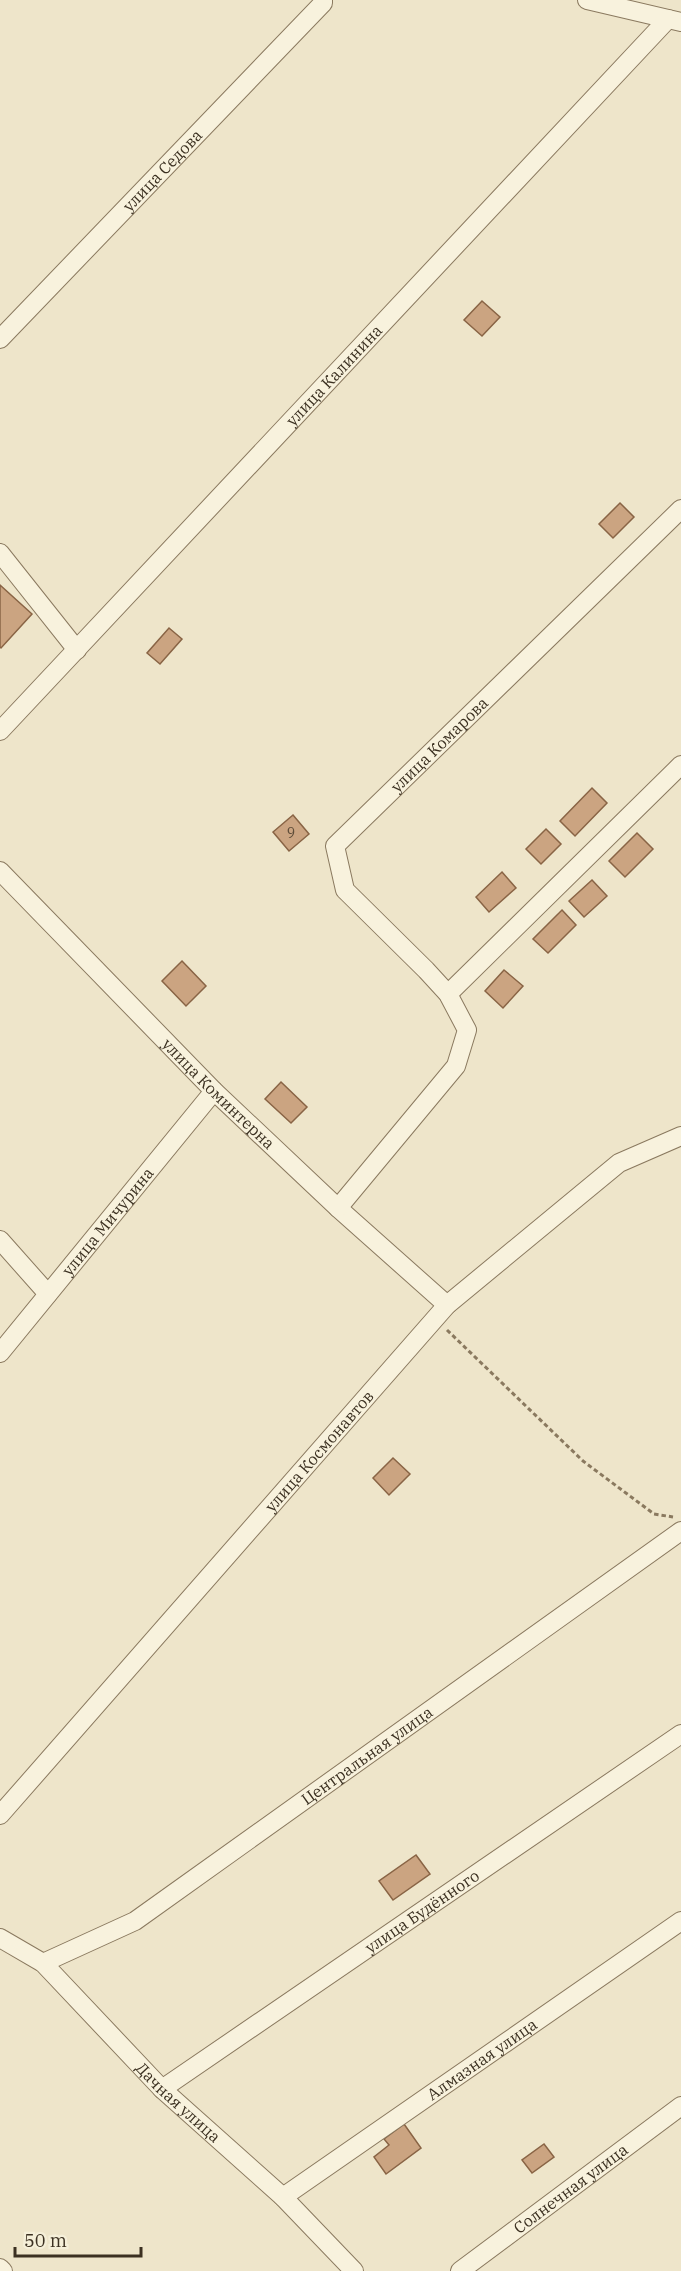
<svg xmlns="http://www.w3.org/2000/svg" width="681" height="2271" font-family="'IBM Plex Serif',serif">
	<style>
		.building { fill: #cba481; stroke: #896445; stroke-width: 1.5 }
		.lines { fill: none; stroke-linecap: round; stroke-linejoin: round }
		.minor-casing { stroke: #8a795f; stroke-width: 20 }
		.path { stroke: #8a795f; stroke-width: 3; stroke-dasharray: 4.5 3; stroke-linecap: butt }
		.minor { stroke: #f8f2dd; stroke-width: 18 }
		.labels { text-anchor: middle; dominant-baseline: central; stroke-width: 6; stroke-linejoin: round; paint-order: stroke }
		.number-label { font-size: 14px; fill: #5f4d39 }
		.street-label { font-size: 16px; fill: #3b3021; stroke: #f5efd9 }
	</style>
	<rect width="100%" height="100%" fill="#eee5ca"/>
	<!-- building -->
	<g class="building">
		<polygon points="482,301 500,317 482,336 464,320"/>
		<polygon points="620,503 634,517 613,538 599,524"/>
		<polygon points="0,585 32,614 1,648 0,647"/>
		<polygon points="169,628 182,639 160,664 147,653"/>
		<polygon points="592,788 607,803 575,836 560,821"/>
		<polygon points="293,815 309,834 289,851 273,832"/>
		<polygon points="546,829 561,844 541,864 526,849"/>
		<polygon points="637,833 653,849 625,877 609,861"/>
		<polygon points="502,872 516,888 489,912 476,897"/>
		<polygon points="592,880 607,896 584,917 569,901"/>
		<polygon points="562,910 576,925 548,953 533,939"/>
		<polygon points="182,961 206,986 186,1006 162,981"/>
		<polygon points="504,970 523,986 503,1008 485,991"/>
		<polygon points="281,1082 307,1107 291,1123 265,1099"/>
		<polygon points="393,1458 410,1474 389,1495 373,1478"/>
		<polygon points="416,1855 430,1874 393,1900 379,1881"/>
		<polygon points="404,2124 421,2148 386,2174 374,2157 389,2145 384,2139"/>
		<polygon points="544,2144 554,2157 532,2173 522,2160"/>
	</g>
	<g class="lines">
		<defs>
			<g id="minor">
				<polyline points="587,0 681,22"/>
				<path id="s1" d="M0 339 323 3V0"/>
				<polyline points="0,553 77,650"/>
				<path id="s2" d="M0 731 668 19"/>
				<path id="s3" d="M0 871 214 1091 338 1208 447 1305"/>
				<polyline points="448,994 681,765"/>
				<path id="s4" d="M338 1208 456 1066 467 1030 448 994 426 970 345 890 335 846 681 509"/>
				<polyline points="0,1240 48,1294"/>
				<path id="s5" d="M0 1353 214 1091"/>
				<path id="s6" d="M0 1815 447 1305 619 1163 681 1136"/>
				<path id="s7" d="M0 1938 43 1963 162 2089 283 2197 354 2271"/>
				<path id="s8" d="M43 1963 135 1921 681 1531"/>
				<path id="s9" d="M162 2089 681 1734"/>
				<path id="s10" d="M283 2197 681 1921"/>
				<polyline points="0,2268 3,2271"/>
				<path id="s11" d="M460 2271 681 2106"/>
			</g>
		</defs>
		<!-- minor casing -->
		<use href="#minor" class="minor-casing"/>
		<!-- path -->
		<polyline class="path" points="447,1330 583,1461 654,1514 673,1517"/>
		<!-- minor -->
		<use href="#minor" class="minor"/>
	</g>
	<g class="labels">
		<!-- number labels -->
		<g class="number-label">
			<text x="291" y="833">9</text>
		</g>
		<!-- street labels -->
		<g class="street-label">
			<text stroke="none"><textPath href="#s1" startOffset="234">улица Седова</textPath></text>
			<text stroke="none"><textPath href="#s2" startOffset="488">улица Калинина</textPath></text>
			<text stroke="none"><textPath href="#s4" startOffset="600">улица Комарова</textPath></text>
			<text stroke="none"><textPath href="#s3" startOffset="312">улица Коминтерна</textPath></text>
			<text stroke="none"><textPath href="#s5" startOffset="170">улица Мичурина</textPath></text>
			<text stroke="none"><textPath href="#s6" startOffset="484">улица Космонавтов</textPath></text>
			<text stroke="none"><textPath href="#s8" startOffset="386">Центральная улица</textPath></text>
			<text stroke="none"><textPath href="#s9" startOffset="315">улица Будённого</textPath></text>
			<text stroke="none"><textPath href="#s10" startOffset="242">Алмазная улица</textPath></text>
			<text stroke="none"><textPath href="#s7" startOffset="244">Дачная улица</textPath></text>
			<text stroke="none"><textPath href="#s11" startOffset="138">Солнечная улица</textPath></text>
		</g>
	</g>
	<!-- scale -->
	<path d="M15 2247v9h126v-9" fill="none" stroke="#3b3021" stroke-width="3"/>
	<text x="24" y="2247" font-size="18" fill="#3b3021" stroke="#f5efd9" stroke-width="4.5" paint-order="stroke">50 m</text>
</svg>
